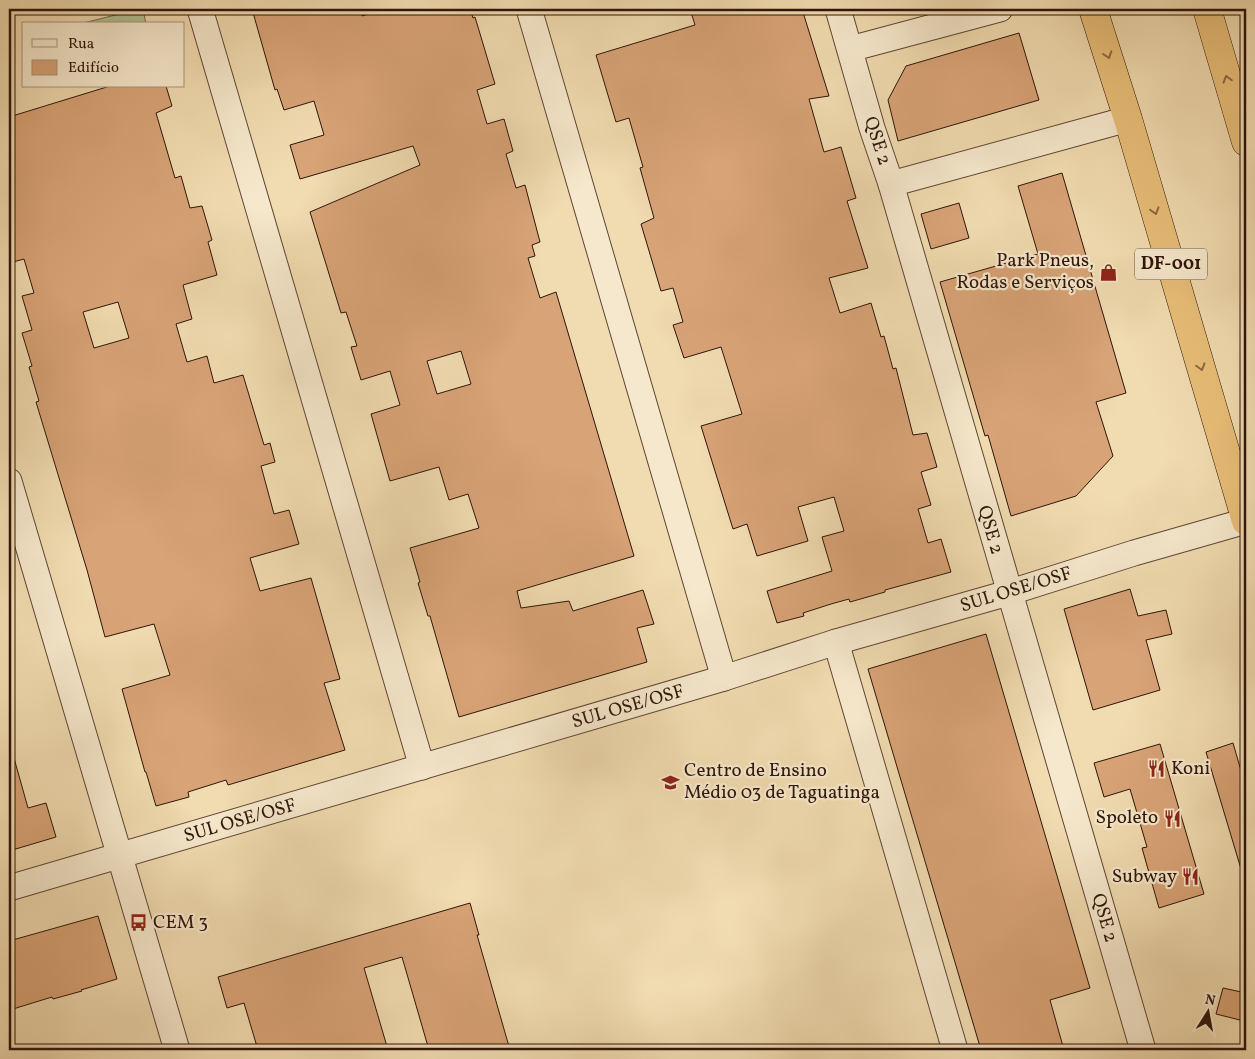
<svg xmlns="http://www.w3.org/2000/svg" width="1255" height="1059" font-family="Vollkorn,serif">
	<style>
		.green { fill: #b3c191; stroke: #706b4e }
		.building { fill: #d8a376; stroke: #2e150a; fill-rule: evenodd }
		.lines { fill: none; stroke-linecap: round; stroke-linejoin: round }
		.street-casing { stroke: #5f4634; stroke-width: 27 }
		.highway-casing { stroke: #2e150a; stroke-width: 29 }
		.street { stroke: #f6e8cc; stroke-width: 25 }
		.highway { stroke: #e8be78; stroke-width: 28 }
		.oneway { stroke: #8b6a41 }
		.labels { text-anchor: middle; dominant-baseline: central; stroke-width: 4.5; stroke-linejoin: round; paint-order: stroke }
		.shield { fill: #f6e8cc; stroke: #6a5444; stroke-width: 1 }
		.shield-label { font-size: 18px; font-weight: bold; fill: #2e150a }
		.street-label { font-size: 19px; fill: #2e150a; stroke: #f6e8cc }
		.poi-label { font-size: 19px; fill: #2e150a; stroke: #f6e8cc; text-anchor: end }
	</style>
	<rect width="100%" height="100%" fill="#f1dbb0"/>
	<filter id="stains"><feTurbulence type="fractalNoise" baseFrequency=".004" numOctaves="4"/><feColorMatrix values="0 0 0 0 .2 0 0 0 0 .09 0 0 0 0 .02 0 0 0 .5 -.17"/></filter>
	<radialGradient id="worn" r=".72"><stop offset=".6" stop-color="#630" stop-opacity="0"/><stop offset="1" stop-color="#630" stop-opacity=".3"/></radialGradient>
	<!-- green -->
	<polygon class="green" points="140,9 143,9 146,24 79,24"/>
	<!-- building -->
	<g class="building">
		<path d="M252 9H363L362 16 385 9H470L473 18 475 17 495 84 477 90 487 124 504 119 513 151 506 154 516 188 525 185 540 242 532 245 535 256 528 258 540 298 556 292 634 556 517 591 521 608 569 601 573 611 643 590 654 624 637 628 647 662 459 717 430 616H428L418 583 420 582 410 548 479 528 468 494 449 500 439 467 390 481 371 414 400 405 390 371 361 380 351 347 357 346 346 312 341 313 310 212 420 165 413 146 300 179 290 145 324 135 314 101 284 110 277 89 275 90ZM461 351 471 384 437 394 427 361Z"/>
		<polygon points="690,9 802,9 829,96 809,99 824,152 841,147 856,198 847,201 868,268 829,278 840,313 871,303 881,337 884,336 893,369 896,368 913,435 927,433 937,467 921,472 931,505 918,509 928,543 941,539 951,572 885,590 885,592 850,602 849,599 831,604 803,613 804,616 777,623 767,591 832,571 822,537 844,531 834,497 798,507 808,541 757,556 747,524 733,529 701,426 742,414 721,347 684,358 673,325 683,322 673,288 661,291 641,224 654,218 640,168 643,167 629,118 616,122 596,55 695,25"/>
		<polygon points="1019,33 1039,100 898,141 888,100 906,66"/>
		<path d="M110 86H166L172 106 156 113 175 178 181 176 190 208 202 206 212 240 208 242 217 275 183 285 192 319 176 324 187 362 207 356 214 383 243 375 264 445 270 443 275 462 261 466 274 514 289 510 299 544 250 558 260 591 311 578 340 679 324 683 345 750 228 785 226 780 188 792 189 797 156 806 146 772H145L122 689 170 675 154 624 105 637 87 570 36 402 39 401 29 367 32 366 22 333 32 330 22 296 34 293 24 259 13 262 9 249V117ZM118 302 129 338 94 348 83 312Z"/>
		<polygon points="1062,173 1126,393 1096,402 1113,456 1076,496 1011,516 988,435 985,436 940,282 1038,254 1018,186"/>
		<polygon points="959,203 969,238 931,249 921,214"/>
		<polygon points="1130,589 1138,616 1166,610 1172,634 1146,640 1160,690 1093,710 1064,609"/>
		<polygon points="986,634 1090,988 1050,1000 1064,1050 981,1050 868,669"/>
		<polygon points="1233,743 1246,788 1246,868 1241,869 1206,752"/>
		<polygon points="1160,744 1204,894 1159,908 1142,848 1147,847 1130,789 1104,797 1094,763"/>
		<polygon points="14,758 28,808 46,803 56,837 9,851 9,759"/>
		<polygon points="470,903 479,935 477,935 510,1050 429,1050 402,957 364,968 388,1050 258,1050 244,1003 227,1008 218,977"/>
		<polygon points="98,916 117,979 81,990 82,991 53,999 52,997 13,1009 12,1006 9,1007 9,941"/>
		<polygon points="1223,988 1246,993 1246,1011 1244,1021 1216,1014"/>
	</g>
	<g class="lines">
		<defs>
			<g id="street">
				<polyline points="200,9 422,767"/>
				<polyline points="529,9 724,678"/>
				<polyline points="838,9 872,128 891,184 1143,1050"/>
				<polyline points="850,49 1000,9"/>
				<polyline points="891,184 1128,119"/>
				<polyline points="9,481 177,1050"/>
				<polyline points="836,642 955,1050"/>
				<polyline points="9,888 724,678 836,642 1008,593 1134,553 1246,521"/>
			</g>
			<g id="highway">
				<polyline points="1093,9 1128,119 1246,521"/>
				<polyline points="1207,9 1246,142"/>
			</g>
		</defs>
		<!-- street casing -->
		<use href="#street" class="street-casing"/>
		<!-- highway casing -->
		<use href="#highway" class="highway-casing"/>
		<!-- street -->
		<use href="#street" class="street"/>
		<!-- highway -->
		<use href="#highway" class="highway"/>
	</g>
	<!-- one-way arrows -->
	<defs><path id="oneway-chevron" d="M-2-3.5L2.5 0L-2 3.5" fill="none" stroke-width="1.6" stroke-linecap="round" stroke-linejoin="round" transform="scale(1.25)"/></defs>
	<g class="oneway">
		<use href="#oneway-chevron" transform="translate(1108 55) rotate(72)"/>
		<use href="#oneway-chevron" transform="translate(1227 79) rotate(-106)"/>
		<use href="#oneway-chevron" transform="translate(1155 211) rotate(74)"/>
		<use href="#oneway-chevron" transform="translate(1201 367) rotate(74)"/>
	</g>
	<!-- icons -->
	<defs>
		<symbol id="shop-bare" viewBox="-9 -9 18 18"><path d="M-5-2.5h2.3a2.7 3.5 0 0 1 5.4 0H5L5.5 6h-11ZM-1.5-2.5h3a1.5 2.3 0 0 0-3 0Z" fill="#8f2418" stroke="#f6e8cc" stroke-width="2.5" paint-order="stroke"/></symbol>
		<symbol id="restaurant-bare" viewBox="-9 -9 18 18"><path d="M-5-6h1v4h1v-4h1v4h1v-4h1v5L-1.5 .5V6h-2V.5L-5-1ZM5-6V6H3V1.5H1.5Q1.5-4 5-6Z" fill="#8f2418" stroke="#f6e8cc" stroke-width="2.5" paint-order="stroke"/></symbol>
		<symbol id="school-bare" viewBox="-9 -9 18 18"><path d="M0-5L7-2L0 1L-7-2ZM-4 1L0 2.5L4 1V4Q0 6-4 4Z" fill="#8f2418" stroke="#f6e8cc" stroke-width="2.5" paint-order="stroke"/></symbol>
		<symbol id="bus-bare" viewBox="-9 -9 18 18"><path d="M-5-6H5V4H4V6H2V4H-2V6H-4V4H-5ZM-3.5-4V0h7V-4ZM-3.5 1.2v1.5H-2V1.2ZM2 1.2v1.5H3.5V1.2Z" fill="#8f2418" stroke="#f6e8cc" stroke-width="2.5" paint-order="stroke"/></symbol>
	</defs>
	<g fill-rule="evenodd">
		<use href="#shop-bare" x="1096" y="260" width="25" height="25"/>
		<use href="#restaurant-bare" x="1144" y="756" width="25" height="25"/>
		<use href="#school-bare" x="658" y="770" width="25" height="25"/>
		<use href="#restaurant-bare" x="1160" y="806" width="25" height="25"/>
		<use href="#restaurant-bare" x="1178" y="864" width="25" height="25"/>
		<use href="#bus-bare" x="126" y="910" width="25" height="25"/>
	</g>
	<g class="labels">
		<!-- shield labels -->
		<rect class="shield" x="1135" y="248.5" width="72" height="31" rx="4"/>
		<g class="shield-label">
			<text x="1171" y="264">DF-001</text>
		</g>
		<!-- street labels -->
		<g class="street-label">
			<text transform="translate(877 141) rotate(72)">QSE 2</text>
			<text transform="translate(990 530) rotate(74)">QSE 2</text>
			<text transform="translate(1016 590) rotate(-17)">SUL OSE/OSF</text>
			<text transform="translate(628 707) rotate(-16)">SUL OSE/OSF</text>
			<text transform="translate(240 821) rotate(-16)">SUL OSE/OSF</text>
			<text transform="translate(1104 918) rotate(74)">QSE 2</text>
		</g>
		<!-- poi labels -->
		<g class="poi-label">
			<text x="1094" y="261">Park Pneus,<tspan x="1094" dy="22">Rodas e Serviços</tspan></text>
			<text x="1171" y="769" text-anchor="start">Koni</text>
			<text x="684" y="771" text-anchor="start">Centro de Ensino<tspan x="684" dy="22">Médio 03 de Taguatinga</tspan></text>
			<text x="1158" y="818">Spoleto</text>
			<text x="1177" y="877">Subway</text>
			<text x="153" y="923" text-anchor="start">CEM 3</text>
		</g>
	</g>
	<!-- margin -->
	<rect width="1255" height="1059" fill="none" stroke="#f1dbb0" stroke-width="30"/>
	<rect x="10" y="10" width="1235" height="1039" fill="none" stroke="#2e150a" stroke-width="2.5"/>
	<rect x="15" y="15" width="1225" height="1029" fill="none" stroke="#2e150a"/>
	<!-- legend -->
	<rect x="22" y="22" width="162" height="65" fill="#f6e8cc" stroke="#a6947e"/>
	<rect x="32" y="39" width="25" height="8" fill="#f6e8cc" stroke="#a6947e"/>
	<text x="68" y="48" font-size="15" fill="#2e150a">Rua</text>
	<rect x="32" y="60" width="25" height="15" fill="#d8a376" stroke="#a6947e"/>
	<text x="68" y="72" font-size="15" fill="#2e150a">Edifício</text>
	<!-- north arrow -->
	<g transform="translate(1208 1012) rotate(11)" stroke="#f6e8cc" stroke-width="4" paint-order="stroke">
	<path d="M0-4L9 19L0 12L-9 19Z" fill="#2e150a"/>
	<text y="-8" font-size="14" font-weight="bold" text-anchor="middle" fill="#2e150a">N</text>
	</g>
	<rect width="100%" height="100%" filter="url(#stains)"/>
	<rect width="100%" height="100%" fill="url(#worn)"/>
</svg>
